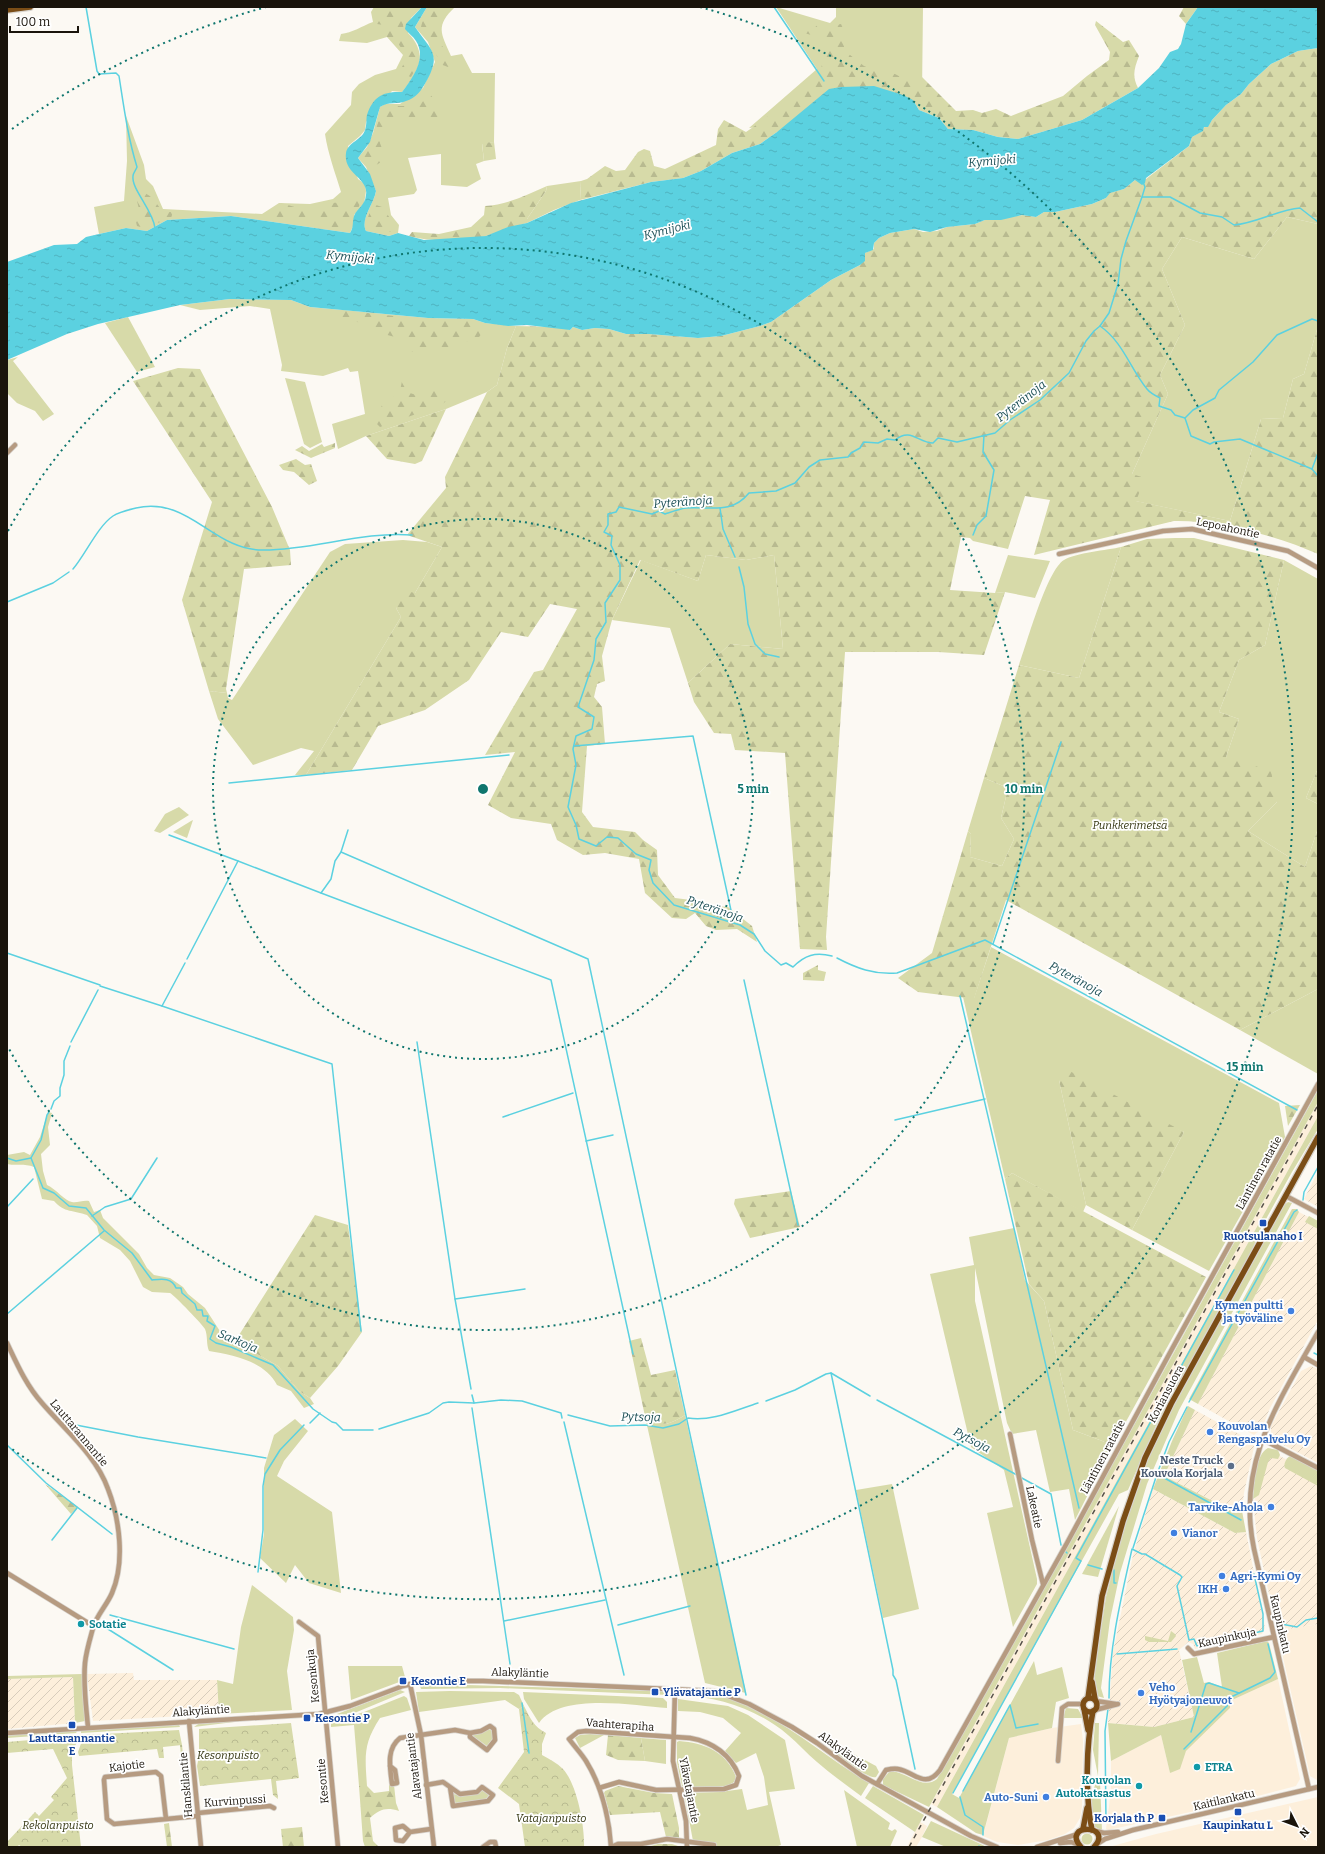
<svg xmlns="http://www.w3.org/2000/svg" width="1325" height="1854" font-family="Bitter,serif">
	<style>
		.built { fill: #fdefdb }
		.industrial { fill: url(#industrial-furrows) }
		.grass { fill: #d7daa9 }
		.forest { fill: url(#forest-firs) }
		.park { fill: url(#park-crowns) }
		.water { fill: url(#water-ripples) }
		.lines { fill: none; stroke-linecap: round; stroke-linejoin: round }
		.stream { stroke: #5bd1e0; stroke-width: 1.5 }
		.minor-casing { stroke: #d8d4ce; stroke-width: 6 }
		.major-casing { stroke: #d8d4ce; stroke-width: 8 }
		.minor { stroke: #b69b81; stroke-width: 4.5 }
		.major { stroke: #7b4d16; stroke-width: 5.5 }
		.rail { stroke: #57524a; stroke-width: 1.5; stroke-dasharray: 5 5; stroke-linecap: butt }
		.ring { fill: none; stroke: #0f766e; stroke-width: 2; stroke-dasharray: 2 4 }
		.transit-dot { fill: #1a4fb4; stroke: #fff; stroke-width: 1.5 }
		.shop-dot { fill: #3f7fe0; stroke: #fff; stroke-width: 1.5 }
		.service-dot { fill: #5c6f8a; stroke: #fff; stroke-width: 1.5 }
		.culture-dot { fill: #0f9aa8; stroke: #fff; stroke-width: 1.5 }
		.labels { text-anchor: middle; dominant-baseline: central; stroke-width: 3.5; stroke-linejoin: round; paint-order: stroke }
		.street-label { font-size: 11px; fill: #1a140b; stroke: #fff }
		.park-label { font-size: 11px; font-style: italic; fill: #353712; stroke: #fff }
		.transit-label { font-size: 11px; font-weight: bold; fill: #164399; stroke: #fff }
		.shop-label { font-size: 11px; font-weight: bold; fill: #366cbe; stroke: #fff; text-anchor: end }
		.service-label { font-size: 11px; font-weight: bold; fill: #4e5e75; stroke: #fff; text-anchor: end }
		.culture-label { font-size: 11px; font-weight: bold; fill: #0d838f; stroke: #fff; text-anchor: start }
		.water-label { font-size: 12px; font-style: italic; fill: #1c4f56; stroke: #fff }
		.centre { fill: #0f766e; stroke: #fff; stroke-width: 2 }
		.ring-label { font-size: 12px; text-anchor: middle; font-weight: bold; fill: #0f766e; stroke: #fff; stroke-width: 3.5; stroke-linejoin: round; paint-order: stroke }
	</style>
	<defs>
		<pattern id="industrial-furrows" width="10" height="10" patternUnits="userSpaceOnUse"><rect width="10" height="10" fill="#fdefdb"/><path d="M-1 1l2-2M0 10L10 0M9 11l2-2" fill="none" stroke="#d8ccbb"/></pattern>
		<pattern id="forest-firs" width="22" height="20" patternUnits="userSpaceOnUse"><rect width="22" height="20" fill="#d7daa9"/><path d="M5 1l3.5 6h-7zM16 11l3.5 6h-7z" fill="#b8ba90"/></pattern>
		<pattern id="park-crowns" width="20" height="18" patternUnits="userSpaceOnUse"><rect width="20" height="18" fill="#d7daa9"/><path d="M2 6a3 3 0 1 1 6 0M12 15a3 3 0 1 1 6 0" fill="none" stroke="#b8ba90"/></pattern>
		<pattern id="water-ripples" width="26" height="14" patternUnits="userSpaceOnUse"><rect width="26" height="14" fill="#5bd1e0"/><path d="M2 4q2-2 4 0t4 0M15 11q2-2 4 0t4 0" fill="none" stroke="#4fb3bf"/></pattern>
	</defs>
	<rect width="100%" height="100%" fill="#fcf9f3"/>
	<!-- built -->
	<g class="built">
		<polygon points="1318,1102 1318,1116 937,1807 931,1804"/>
		<polygon points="1318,1624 1318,1780 1317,1780 1310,1776 1309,1771 1277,1631"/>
		<polygon points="1278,1679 1300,1779 1296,1786 1227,1804 1108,1830 1106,1829 1111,1791 1111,1761 1161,1735 1170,1773 1186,1751 1230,1708 1230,1701"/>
		<polygon points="1081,1724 1083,1741 1082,1807 1080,1818 1074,1828 1065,1834 1048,1840 1018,1845 997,1842 983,1836 1009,1738 1052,1728"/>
		<polygon points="1318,1797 1318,1847 1109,1847 1156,1834"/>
		<polygon points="920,1822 927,1826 922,1837 916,1847 907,1847"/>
	</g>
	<!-- industrial -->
	<g class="industrial">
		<polygon points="1318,1172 1318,1207 1304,1199"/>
		<polygon points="1299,1212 1318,1222 1318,1320 1270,1408 1262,1428 1254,1435 1198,1404"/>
		<polygon points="1311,1366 1318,1369 1318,1463 1274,1440 1271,1433 1271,1426 1301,1371"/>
		<polygon points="1195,1410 1252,1441 1254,1447 1244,1493 1242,1511 1236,1513 1164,1476"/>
		<polygon points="1274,1453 1318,1476 1318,1624 1277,1631 1257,1538 1254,1509 1255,1493 1265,1454"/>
		<polygon points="1153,1489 1235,1533 1246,1532 1265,1628 1262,1634 1195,1649 1193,1644 1188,1642 1179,1650 1194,1717 1154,1727 1108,1723 1113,1652 1133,1555"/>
		<polygon points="133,1673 134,1680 217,1680 219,1714 93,1721 87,1674"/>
		<polygon points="73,1677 75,1723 7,1729 7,1679"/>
	</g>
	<!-- grass -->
	<g class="grass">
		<path d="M374 7H422L411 18 408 33C429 54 418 73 402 92L392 91 366 122 365 130 360 136 348 146 358 179 365 184 366 191 364 204 354 215V224L350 233 231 216 167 220 147 231 126 228 99 234 94 207 124 201 127 161 126 116 144 165 146 179 153 186 163 209 262 214 279 203 310 204 333 199 341 192C335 172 328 154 325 134L351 105 352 92 359 84 375 75 396 69 403 55 387 37 367 43 339 41 341 34C352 33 362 26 373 22L371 12Z"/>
		<path d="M427 7H455C435 26 441 33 451 56L462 54 472 73H495L494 142 482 144 484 161 476 164 481 179 467 187 441 185V154L408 158 417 190 414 194 388 198 391 215 399 225 398 233 389 236 366 231C360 219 374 204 376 191L366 167 358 158 367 147 373 133 380 107 385 104H400L423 88 435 62 428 42 415 27Z"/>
		<polygon points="776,7 830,23 836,17 836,7 923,7 922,94 761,127 749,128 817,69"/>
		<polygon points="581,181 580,200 554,210 527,223 527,219 546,191 547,186"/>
		<polygon points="1287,217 1318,224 1318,326 1304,374 1293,379 1283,418 1261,419 1230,521 1135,501 1132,474 1168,394 1160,375 1185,325 1162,269 1182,237 1254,259"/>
		<polygon points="230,299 291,300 310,307 428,318 473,319 485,323 516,326 507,348 497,385 487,392 446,409 366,436 338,449 332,424 365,414 358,371 350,372 348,368 323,376 281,371 282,365 270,309 250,306 200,310 180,305"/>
		<polygon points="128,317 155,367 137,372 105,323"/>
		<polygon points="18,357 13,361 54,414 43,421 35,411 17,403 7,393 7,360"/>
		<polygon points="285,378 305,382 322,442 310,448 304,444"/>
		<polygon points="403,540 427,542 442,547 415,593 396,608 401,617 306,775 295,775 314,751 301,748 253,765 218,719 209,691 227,693 228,698 232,700 330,552 345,544"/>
		<path d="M1121 547 1079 678 1019 665C1027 643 1047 570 1064 560 1075 553 1108 550 1121 547Z"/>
		<polygon points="706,555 746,560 774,555 783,649 730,644 688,683 670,628 612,620 641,560 698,581"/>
		<polygon points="1008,555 1050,561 1035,598 1005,592 995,593"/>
		<polygon points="1284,560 1318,579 1318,768 1306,798 1318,804 1318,828 1305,867 1248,831 1277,802 1226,757 1239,719 1219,712 1239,660 1265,645"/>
		<polygon points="984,778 1008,788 1001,818 1014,839 1002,866 970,857 971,834 968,831"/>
		<polygon points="179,807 189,815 160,833 154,831 165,814"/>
		<polygon points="193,820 187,838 173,832 191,821"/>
		<polygon points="991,947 1279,1103 1285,1137 1209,1271 1132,1230 1184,1132 1059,1080 1086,1205 1083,1212 1012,1173 1005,1179 963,997 974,998"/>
		<polygon points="1318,989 1318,1074 1240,1030"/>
		<path d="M1318 1090V1102L929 1807 883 1785V1779L890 1771C906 1771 922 1791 937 1779L1055 1569Z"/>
		<path d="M48 1112 52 1113 48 1127 50 1145 41 1154 43 1171 47 1185C56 1189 65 1201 72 1202 77 1203 83 1200 89 1201L94 1212 100 1210 103 1218 139 1254 147 1268 154 1275 170 1278 183 1287 188 1294 205 1308 225 1339 229 1342 234 1341 239 1335 249 1342 252 1351 278 1366 299 1391 310 1398 314 1404 304 1408 291 1391 277 1385C265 1361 233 1355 209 1351 206 1344 208 1336 205 1329 203 1325 175 1296 170 1293L152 1292 143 1287 130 1261 120 1250 100 1238 97 1226 87 1215C74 1210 64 1213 54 1201L42 1199 34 1167C24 1163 16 1166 7 1164V1155L24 1152 30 1155 40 1137Z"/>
		<polygon points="1318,1116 1318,1129 1292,1172 1261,1228 1253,1248 1158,1421 1128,1490 1119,1494 952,1794 959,1798 1034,1661 1037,1675 1062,1667 1069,1698 1056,1702 1052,1728 1009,1738 983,1835 976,1833 937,1807"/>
		<polygon points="1288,1202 1292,1203 1179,1410 1147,1484 1120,1573 1110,1620 1101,1688 1104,1698 1097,1696 1095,1687 1095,1668 1106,1597 1121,1537 1148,1459 1172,1409 1283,1206"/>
		<polygon points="1292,1209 1297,1209 1299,1212 1198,1404 1189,1399"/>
		<polygon points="1309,1216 1318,1221 1318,1229 1305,1222"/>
		<polygon points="1014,1228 1025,1280 1044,1301 1073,1430 1113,1445 1075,1520 1069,1489 1050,1492 1036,1430 1012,1434 1007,1423 975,1268 975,1301 1037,1579 1037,1584 1013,1627 987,1513 1013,1507 1004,1470 971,1447 930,1274 974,1265 969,1237"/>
		<polygon points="1188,1406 1195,1410 1164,1476 1236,1513 1242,1511 1246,1532 1235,1533 1153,1489 1172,1441"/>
		<path d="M685 1415 746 1693 705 1683 646 1421C664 1426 669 1425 685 1415Z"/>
		<polygon points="295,1419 308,1431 284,1461 277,1476 332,1512 341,1593 309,1583 295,1565 286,1583 260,1558 264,1534 264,1468 274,1435"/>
		<path d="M1268 1448 1278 1450 1280 1455 1278 1459 1271 1458 1268 1462 1259 1495 1253 1499C1254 1486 1255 1454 1268 1448Z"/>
		<path d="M1290 1456 1318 1471V1486L1285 1468C1283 1465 1286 1458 1290 1456Z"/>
		<polygon points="892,1484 919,1609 883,1618 856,1490"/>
		<polygon points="1119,1506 1098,1577 1082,1574"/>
		<polygon points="252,1585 293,1617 294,1630 287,1671 292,1710 219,1714 217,1680 233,1684 241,1627"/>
		<polygon points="1171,1631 1175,1634 1176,1636 1171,1642 1149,1642 1145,1640 1145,1636 1168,1641"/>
		<polygon points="1267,1641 1269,1643 1278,1679 1230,1701 1230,1708 1186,1751 1180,1769 1170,1773 1161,1735 1111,1761 1108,1723 1154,1727 1194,1717 1182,1660 1197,1657 1204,1683 1209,1682 1222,1687 1217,1653"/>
		<polygon points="348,1666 402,1666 405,1677 402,1681 351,1700"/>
		<polygon points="82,1674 85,1721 75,1723 73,1677 7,1679 7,1676"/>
		<polygon points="432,1684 663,1691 666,1692 669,1695 500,1688 421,1689 420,1686"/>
		<polygon points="400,1690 405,1692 352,1714 338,1717 337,1714"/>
		<polygon points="450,1691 514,1692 519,1695 524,1706 519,1709 505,1700 419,1712 416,1692"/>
		<path d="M523 1692 663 1698 667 1702V1708C634 1706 561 1692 539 1723L524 1699Z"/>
		<path d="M684 1692C749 1687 816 1752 869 1783L861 1796C846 1785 831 1774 817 1762 807 1754 798 1743 788 1735 757 1709 720 1697 680 1695Z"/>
		<path d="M404 1696 407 1698 411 1710 380 1718C363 1744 365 1756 367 1786H359L354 1725 331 1727V1722L364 1712Z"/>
		<polygon points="678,1699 728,1706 748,1715 785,1740 795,1789 769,1792 781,1845 775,1847 713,1847 693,1841 684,1793 720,1792 742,1789 747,1810 768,1805 764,1777 756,1753 736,1763 725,1751 741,1733 723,1718 700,1712 678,1711"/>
		<polygon points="1066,1708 1078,1709 1083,1718 1063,1718"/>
		<polygon points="250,1720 194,1727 201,1722"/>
		<polygon points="1095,1723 1099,1723 1098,1776 1093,1750"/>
		<polygon points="179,1725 180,1727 81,1733 81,1730"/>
		<polygon points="489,1729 492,1731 493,1738 487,1746 473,1736 474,1734"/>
		<polygon points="78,1730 76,1733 7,1738 7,1735"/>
		<polygon points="590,1734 604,1735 580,1748 575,1738 580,1735"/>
		<polygon points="641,1738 666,1740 666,1764 645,1761"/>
		<path d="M679 1741C704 1743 726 1751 736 1777 735 1780 734 1783 731 1784 724 1789 691 1788 682 1786L677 1762V1742Z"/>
		<path d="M835 1741 848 1751 876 1766 879 1772 876 1777C868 1780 839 1755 831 1749Z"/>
		<path d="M1097 1779 1100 1780 1102 1831 1094 1826C1089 1809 1091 1796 1097 1779Z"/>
		<polygon points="873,1786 924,1815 915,1832 865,1798"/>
		<path d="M482 1789 489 1795 485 1800 454 1804 453 1794C463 1796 474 1797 482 1789Z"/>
		<polygon points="844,1790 890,1823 888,1829 892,1831 895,1829 897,1831 890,1847 857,1847"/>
		<polygon points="931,1821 987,1847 946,1847 922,1837"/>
		<circle cx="1087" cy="1839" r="5.5"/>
	</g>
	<!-- forest -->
	<g class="forest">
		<path d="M390 7H411C387 36 426 39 419 63 418 68 413 73 411 77L402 74 401 69 407 57 394 37H387L382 33 384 25 377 24 376 19Z"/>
		<polygon points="433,7 448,7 450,9 440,23 440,34 437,39 451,58 457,60 457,65 448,67 440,64 432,43 424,35 421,27 423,19"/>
		<polygon points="1184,7 1198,7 1186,24 1179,16"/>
		<path d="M812 21 820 30 831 31 835 25 841 24 845 33 842 37 845 51 864 66 878 72 895 74 921 88 922 77 956 111 973 110 982 113 996 109 1011 116 1063 96 1087 76 1109 60 1110 52 1095 25 1096 21 1123 42 1129 40 1139 56C1134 69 1132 76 1138 88L1082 120 1018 139 998 137 973 130 948 129 939 118 919 110 913 100 777 132 760 144 732 153 701 171 683 178 651 182 580 200 581 181 587 179 605 166 616 171 625 170 638 152 644 149 650 151 654 166 665 169 716 145 718 129 724 120 746 132C772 115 794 93 820 76L823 58 821 54 825 46 815 36 804 33 803 29 810 28 807 22Z"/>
		<path d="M1318 48V224L1287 217 1254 259 1182 237 1162 269 1185 325 1160 375 1168 394 1132 474 1145 478 1136 501 1230 521 1261 419 1283 418 1293 379 1304 374 1318 326V554C1278 536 1218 520 1174 521L1034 555 1050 500 1025 496 1008 549 973 541 970 538 961 537 950 590 995 593 1005 592 984 655 938 652H845L826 937 827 950 800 949 785 753 735 750 731 734 714 733 694 702 688 683 730 644 783 649 774 555 746 560 706 555 698 581 640 560 612 620 602 656 605 681 597 684 594 697 602 707 605 744 587 746 582 812 593 827 635 832 643 840 657 850 658 875 675 898 699 901 704 905 728 907 752 926 757 942 737 929 716 930 706 926 695 913 686 919 672 918 645 893 639 859 605 853 583 855 557 840 551 824 511 818 488 805 515 752 485 755 534 672 543 670 577 609 550 604 528 637 501 632 469 680 425 710 378 726 352 770 306 775 401 617 396 608 406 591 415 593 442 547 407 535 446 488 445 477 487 392 497 385 507 348 516 326 562 327 570 330 573 327 582 330 595 328 609 329 626 334H649L698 338 721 336 760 326 771 322 831 280 860 265 865 253 874 249V243L879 238 890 233 914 229 923 232 937 231 947 227 975 224 985 220 1023 215 1036 217 1044 212H1055L1092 204 1106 198 1109 193 1124 189 1135 180 1146 179 1189 146 1192 137 1202 131 1205 126H1208L1212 120 1226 105 1241 94 1249 84 1271 64 1298 51Z"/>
		<path d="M429 94C435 98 440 110 438 117L432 119 420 113C413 120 407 121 398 120 389 127 388 135 380 143L385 157C378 168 367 169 360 156L363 152 370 149 374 150C374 135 377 119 386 106H410L422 102Z"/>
		<polygon points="494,142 496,159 484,161 482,143"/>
		<path d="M547 186 546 191 527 219V223C513 226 500 233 486 236 465 242 430 242 409 236L412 232 439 234 471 227 484 215 485 206C506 205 527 195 547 186Z"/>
		<path d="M140 191C156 197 154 203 164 212H173L171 218 144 228 137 226 136 222 140 213 135 193Z"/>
		<path d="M358 197 361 201C359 211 349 217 346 226L341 229 325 228 314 214C299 224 288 221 271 218L270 212 281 203 298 208 318 207 329 209 330 203 350 202Z"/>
		<path d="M376 205 382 207 397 228 392 232 370 231C365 220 368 213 376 205Z"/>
		<path d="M341 310 429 320H471L481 324 484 329C475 349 466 337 450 343L451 352 446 354 439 351 436 345C427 352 418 357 408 349L406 340 380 333 365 327 356 321 342 320 337 314Z"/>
		<polygon points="178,368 200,369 272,507 290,550 291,565 244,569 226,689 227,693 209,691 182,600 212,502 133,381"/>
		<path d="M402 381 408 384 410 393 416 395C428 387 432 386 446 389L449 399 441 405 380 427 376 423 383 402 391 401 396 393 400 391Z"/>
		<polygon points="446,409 422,461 415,464 387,459 366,436"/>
		<polygon points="335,443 335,448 311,458 295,450 302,446 309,451 322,444 324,447"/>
		<polygon points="296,459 305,465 311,464 317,481 309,485 294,472 283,470 279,465"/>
		<polygon points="1175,538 1194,538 1284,560 1265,645 1239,660 1219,712 1239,719 1226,757 1271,771 1277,802 1248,831 1305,867 1318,828 1318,989 1240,1030 1006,900 974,999 918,992 898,978 932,953 968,831 971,834 970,857 1002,866 1014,839 1001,818 1008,788 984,778 1019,665 1079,678 1121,547 1147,539"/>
		<polygon points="1318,768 1318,804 1306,798"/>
		<polygon points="818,965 818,970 826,972 824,981 803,980 803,973"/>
		<polygon points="1064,1068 1184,1132 1132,1230 1086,1205 1059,1080"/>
		<polygon points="1300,1105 1288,1126 1285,1106"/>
		<polygon points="1012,1173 1206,1277 1113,1445 1073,1430 1044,1301 1029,1284 1005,1179"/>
		<polygon points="791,1191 800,1227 750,1238 734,1204 735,1199"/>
		<polygon points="315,1215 348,1225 362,1332 338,1366 310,1398 299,1391 278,1366 252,1351 249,1342 239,1335"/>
		<path d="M641 1338 651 1375 675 1370 685 1415C669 1425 664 1426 646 1421L629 1341Z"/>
		<polygon points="45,1484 78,1507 71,1514"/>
		<polygon points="608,1735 641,1738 645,1761 618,1760 606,1755"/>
		<polygon points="180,1745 182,1745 189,1811 186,1812"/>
		<path d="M389 1785H394L396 1803 399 1811C386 1807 380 1809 370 1818L373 1841 379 1847H365L363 1841 359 1786H367L374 1793 389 1791Z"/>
		<polygon points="618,1786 654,1793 672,1794 679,1828 679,1838 666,1837 660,1812 610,1815 604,1793 605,1791"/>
		<polygon points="169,1823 172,1847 167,1847 164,1824"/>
		<polygon points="302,1827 304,1847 283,1847 281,1829"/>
		<polygon points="658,1844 672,1844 681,1847 647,1847"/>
	</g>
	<!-- park -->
	<g class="park">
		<path d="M524 1706C530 1718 534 1727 546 1733L542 1744V1755C549 1759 557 1763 563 1769 577 1784 585 1827 584 1847H525L519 1804 498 1788 524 1752 519 1709Z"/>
		<polygon points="291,1723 299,1778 276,1781 278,1799 273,1795 271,1779 200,1786 197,1766 199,1756 199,1729"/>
		<polygon points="179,1730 182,1745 163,1747 164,1758 159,1758 157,1749 79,1756 78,1752 84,1735"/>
		<polygon points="78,1736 79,1738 72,1752 72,1765 81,1847 22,1847 19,1845 17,1847 7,1847 7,1842 35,1812 39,1816 54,1800 51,1797 67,1778 53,1749 7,1753 7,1742"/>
	</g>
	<!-- water -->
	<path class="water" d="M422 7H427L415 27C431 50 442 54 426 82 421 91 416 98 406 101 397 105 389 101 380 107L370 142 358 158 370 174 376 191C374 204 360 219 366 231L389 236 398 233 424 240 486 236 508 227 527 223 571 203 651 182 683 178 701 171 732 153 760 144 777 132 829 89 841 87 874 86 903 95 913 100 919 110 939 118 948 129 973 130 998 137 1018 139 1082 120 1138 88 1159 68 1170 52 1178 49 1181 44 1186 24 1198 7H1318V48L1298 51 1271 64 1249 84 1241 94 1226 105 1212 120 1208 127H1204L1203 131 1192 137 1189 146 1146 178 1145 183 1142 185 1135 180 1124 189 1110 193 1106 198 1092 204 1055 212H1044L1036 217 1022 215 1001 220H985L975 224 947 227 930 232 914 229 890 233 879 238 874 243 873 250 865 253V261L860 265 831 280 771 322 760 326 721 336 698 338 649 334H626L609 329 595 328 582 330 573 327 570 330 527 325 508 326 485 323 473 319 428 318 310 307 291 300 230 299 180 305 98 324 67 334 7 360V262L54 245 77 244 86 237 99 234 126 228 147 231 167 220 231 216 350 233C354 227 352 223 354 216 357 208 365 206 366 195 369 178 343 174 346 153 348 142 362 140 365 130 367 125 366 119 367 115 373 96 384 91 402 92 413 78 427 58 416 41 413 36 408 33 405 29L406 24Z"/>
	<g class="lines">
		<!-- stream -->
		<g class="stream">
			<path d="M86 7 97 71 99 74 116 73 119 76C124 108 128 138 137 167 136 170 133 173 133 176 131 189 153 210 155 228"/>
			<polyline points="774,7 824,81"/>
			<path d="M1142 197H1170L1200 213 1222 217 1234 225C1257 223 1277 210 1300 208L1318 222"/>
			<path d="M1100 326C1123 342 1130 368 1147 389 1150 393 1156 396 1160 398L1159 406 1171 410 1175 415 1185 418 1191 436 1210 444 1214 442 1240 439 1312 469 1318 476"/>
			<polyline points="1185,418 1193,410 1215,398 1219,390 1253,362 1277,335 1312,319 1318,321"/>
			<polyline points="1312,469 1318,453"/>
			<polyline points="720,508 723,529 735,557"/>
			<polyline points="973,535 977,525 986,516 994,470 983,452 984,435"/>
			<polyline points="739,567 744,587 748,624 755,644 765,654 779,657"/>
			<path d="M73 569C85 555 98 526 113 516 119 512 128 510 136 508 190 496 213 551 264 550 314 550 362 531 412 535"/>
			<polyline points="7,602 53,583 69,572"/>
			<polyline points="574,746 693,736 732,915"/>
			<polyline points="229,783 509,755"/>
			<polyline points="169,835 238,861"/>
			<polyline points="341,852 588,959 746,1695"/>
			<polyline points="321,893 551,980 633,1354"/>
			<polyline points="993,944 1061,742"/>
			<polyline points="7,953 100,985"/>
			<path d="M832 956C815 952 805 955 793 967L786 963 781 965 765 951 754 934 740 925 674 905 653 883 649 870 651 860 636 854 618 838 607 837 596 846 579 839 576 825 568 807 576 765 573 749 576 736 592 729 594 717 578 707 594 660 596 639 606 622 605 603 620 580V565L611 545 612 536 604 532 608 525V514L616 512 619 507 652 514 659 511 665 514C671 512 679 509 686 508 710 506 731 515 749 493L776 491 795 483 809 467 820 460 848 457 851 453 860 448 864 442 878 443 887 439 895 440C911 427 918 443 933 443L938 438 957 442 995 433 1010 420 1040 400 1069 373 1086 341 1094 331 1100 326 1109 313 1118 284 1121 259 1126 241 1142 197 1145 187 1143 182"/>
			<path d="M837 958C856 968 874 975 897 973L985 940 1297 1110"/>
			<polyline points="187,959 238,861 321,893 331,879 335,861 341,852 348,830"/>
			<polyline points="744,980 798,1225"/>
			<polyline points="100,986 162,1006 185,963"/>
			<polyline points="960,996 1079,1508"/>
			<polyline points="162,1006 332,1064 361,1331"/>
			<polyline points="71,1042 98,990"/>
			<polyline points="417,1042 455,1299 471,1389"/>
			<polyline points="51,1109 54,1101 60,1096 60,1088 64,1075 64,1061 70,1046"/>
			<polyline points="503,1117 573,1093"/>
			<polyline points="895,1120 985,1099"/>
			<polyline points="586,1141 613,1135"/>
			<path d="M7 1158 16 1161 31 1158 43 1188 54 1193 69 1206 86 1208 104 1230 132 1253 152 1280C161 1279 172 1277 176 1288H181L182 1293 195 1304 197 1310H202L203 1316H208L207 1321 215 1326 210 1339 216 1343 231 1347 273 1365 313 1409 332 1422 336 1423 343 1430H373"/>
			<polyline points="31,1158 41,1140 47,1115 49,1112"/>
			<polyline points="1303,1200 1304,1192 1318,1167"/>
			<polyline points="7,1207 33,1179"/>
			<polyline points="92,1216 105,1207 131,1199 157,1158"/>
			<polyline points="455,1299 525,1289"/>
			<polyline points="7,1314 104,1231"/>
			<polyline points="1314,1353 1318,1355"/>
			<polyline points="831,1373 893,1670 893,1675 896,1680 915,1769"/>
			<polyline points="472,1395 474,1403"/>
			<polyline points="877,1400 1017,1475"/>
			<polyline points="766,1401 795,1390 826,1374 831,1373 870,1396"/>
			<polyline points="1189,1402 1294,1212 1297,1210"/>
			<polyline points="472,1408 510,1664"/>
			<path d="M568 1415 610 1426 645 1425 663 1428 679 1424 688 1418C711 1422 736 1410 758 1403"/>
			<polyline points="564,1422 624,1675"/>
			<polyline points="310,1423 320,1413"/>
			<polyline points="76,1425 138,1437 266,1458"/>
			<polyline points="379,1429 429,1413 443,1403 449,1402 474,1403 501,1400 522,1401 561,1413 562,1418"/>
			<polyline points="7,1445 46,1483 112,1534"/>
			<polyline points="1157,1474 1169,1442 1187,1407"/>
			<polyline points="1020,1477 1051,1494 1061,1545"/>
			<polyline points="52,1540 77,1508"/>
			<polyline points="1133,1548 1157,1474 1241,1520"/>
			<polyline points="1066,1552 1067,1553"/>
			<polyline points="1088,1565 1102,1569"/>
			<polyline points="1114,1570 1114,1583 1116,1583"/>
			<polyline points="258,1572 263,1530 263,1486 265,1474 280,1450 304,1425"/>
			<polyline points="110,1615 234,1649"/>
			<polyline points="504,1621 605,1600"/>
			<polyline points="1276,1623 1297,1627 1306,1620 1318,1618"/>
			<polyline points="100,1624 173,1670"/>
			<polyline points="618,1625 690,1606"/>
			<polyline points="1117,1654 1177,1649"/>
			<path d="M1109 1698C1109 1648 1121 1598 1132 1549L1142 1554H1145L1180 1575 1182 1577 1177 1586 1189 1640 1194 1639 1197 1646 1263 1631V1614L1254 1574"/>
			<polyline points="522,1703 529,1753"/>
			<polyline points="1191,1732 1206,1684 1209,1683 1239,1693"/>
			<polyline points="1184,1749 1227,1706 1229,1698 1270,1678 1275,1672 1268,1644"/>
			<polyline points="963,1791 1010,1705 1016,1728 1038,1724"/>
			<polyline points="953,1793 1081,1561 1076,1558 1234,1270"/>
			<polyline points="960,1797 965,1815 983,1827 983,1835"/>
			<polyline points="1106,1822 1105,1731 1108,1709"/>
			<polyline points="979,1847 979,1846"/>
		</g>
		<defs>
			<g id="minor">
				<polyline points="7,453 15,445"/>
				<polyline points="1059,554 1163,531 1192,529 1288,551 1318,568"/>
				<polyline points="1286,1196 1318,1213"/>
				<path d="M7 1343C17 1364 26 1385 42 1403 65 1430 96 1455 108 1489 120 1520 125 1563 112 1593 107 1605 96 1616 93 1628 90 1639 86 1652 85 1663 83 1684 86 1706 88 1727"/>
				<polyline points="1304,1357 1318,1365"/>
				<polyline points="1010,1434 1032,1540 1043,1584"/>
				<polyline points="1262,1439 1318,1468"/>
				<polyline points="7,1573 93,1626"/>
				<polyline points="299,1622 318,1636 338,1847"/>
				<polyline points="1188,1648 1194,1654 1274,1637"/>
				<polyline points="410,1684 421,1735 434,1847"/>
				<polyline points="675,1689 673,1761 686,1821 687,1847"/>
				<polyline points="1096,1701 1116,1704"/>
				<polyline points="1095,1710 1118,1704"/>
				<polyline points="189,1721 201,1847"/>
				<polyline points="7,1733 319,1714 350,1706 403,1686 425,1681 483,1681 715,1691 749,1704 792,1727 817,1743 862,1776 971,1836 997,1847"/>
				<polyline points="1058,1761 1062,1708 1068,1704 1083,1704"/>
				<path d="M390 1766 395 1770 397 1783 392 1784C390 1767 386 1749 400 1738L455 1730 470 1733 481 1731 490 1726 494 1729 495 1740 487 1750 470 1737V1733"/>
				<path d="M877 1784 886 1770C890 1769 894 1768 898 1769 915 1772 925 1790 940 1770L1067 1543 1172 1349 1318 1084"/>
				<polyline points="426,1785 443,1782 460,1794 477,1792 482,1787 493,1795 488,1801 453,1806 450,1787"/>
				<path d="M599 1788 619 1782 656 1790 724 1789 736 1785 739 1776C731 1755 713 1742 690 1738L586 1731 578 1732 569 1739C575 1747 581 1753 586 1761 602 1787 609 1817 611 1847"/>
				<path d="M1309 1789 1254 1549C1236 1463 1278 1403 1318 1332"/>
				<polyline points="198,1813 270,1806 274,1808"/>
				<polyline points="166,1819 161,1776 156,1772 105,1777 104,1780 107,1819 114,1824 198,1816"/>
				<polyline points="1096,1831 1104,1833 1118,1832"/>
				<polyline points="410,1832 403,1826 395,1828 396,1840 403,1841 410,1832 431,1829"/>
				<polyline points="1060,1843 1071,1842 1079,1845"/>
				<polyline points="1097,1844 1105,1839 1133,1830 1318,1787"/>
				<polyline points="483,1847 490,1842 495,1842 496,1847"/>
				<polyline points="611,1847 618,1844 641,1844 667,1839 714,1845"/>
				<polyline points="1037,1847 1078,1834"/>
			</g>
			<g id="major">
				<polyline points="7,10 30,7"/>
				<polyline points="1092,1682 1095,1699"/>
				<circle cx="1090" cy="1705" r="7"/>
				<polyline points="1088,1698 1102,1596 1123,1521 1145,1458 1171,1404 1318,1137"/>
				<polyline points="1084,1709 1088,1730"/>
				<polyline points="1083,1829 1087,1808"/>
				<path d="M1092 1830C1085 1796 1086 1745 1093 1711"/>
				<path d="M1081 1847C1060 1823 1115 1824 1094 1847"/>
			</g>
		</defs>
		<!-- minor casing -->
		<use href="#minor" class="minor-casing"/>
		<!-- major casing -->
		<use href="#major" class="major-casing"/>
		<!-- minor -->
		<use href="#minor" class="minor"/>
		<!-- major -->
		<use href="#major" class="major"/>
		<!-- rail -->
		<polyline class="rail" points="909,1847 1318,1105"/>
	</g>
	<!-- distance rings -->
	<g class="ring">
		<circle cx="483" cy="789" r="270"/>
		<path d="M8 531A541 541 0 1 1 8 1047"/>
		<path d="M12 129A811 811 0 0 1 266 7M700 7A811 811 0 1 1 12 1449"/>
	</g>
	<!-- markers -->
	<g class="transit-dot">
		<rect x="1259" y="1219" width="8" height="8" rx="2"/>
		<rect x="399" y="1677" width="8" height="8" rx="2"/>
		<rect x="651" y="1688" width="8" height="8" rx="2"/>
		<rect x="303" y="1714" width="8" height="8" rx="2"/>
		<rect x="68" y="1721" width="8" height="8" rx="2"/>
		<rect x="1234" y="1808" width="8" height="8" rx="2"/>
		<rect x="1158" y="1814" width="8" height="8" rx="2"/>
	</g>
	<g class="shop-dot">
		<circle cx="1291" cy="1311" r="4"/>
		<circle cx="1210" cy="1432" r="4"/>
		<circle cx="1271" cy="1507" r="4"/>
		<circle cx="1174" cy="1533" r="4"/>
		<circle cx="1222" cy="1576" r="4"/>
		<circle cx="1226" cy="1589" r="4"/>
		<circle cx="1141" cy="1693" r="4"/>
		<circle cx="1046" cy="1797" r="4"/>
	</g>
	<circle class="service-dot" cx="1231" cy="1466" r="4"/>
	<g class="culture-dot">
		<circle cx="81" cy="1624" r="4"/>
		<circle cx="1197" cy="1767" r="4"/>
		<circle cx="1139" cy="1786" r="4"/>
	</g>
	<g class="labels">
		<!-- street labels -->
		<g class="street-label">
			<text transform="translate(1228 528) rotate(12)">Lepoahontie</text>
			<text transform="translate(1259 1173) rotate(-61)">Läntinen ratatie</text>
			<text transform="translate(1166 1394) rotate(-62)">Koriansuora</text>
			<text transform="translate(79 1433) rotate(50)">Lauttarannantie</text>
			<text transform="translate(1103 1457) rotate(-62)">Läntinen ratatie</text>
			<text transform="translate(1034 1507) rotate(78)">Lakeatie</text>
			<text transform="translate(1280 1624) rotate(77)">Kaupinkatu</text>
			<text transform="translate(1227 1638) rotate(-12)">Kaupinkuja</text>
			<text transform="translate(520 1673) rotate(2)">Alakyläntie</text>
			<text transform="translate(313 1676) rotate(-96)">Kesonkuja</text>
			<text transform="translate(201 1711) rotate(-4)">Alakyläntie</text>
			<text transform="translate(620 1725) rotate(4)">Vaahterapiha</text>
			<text transform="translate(843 1751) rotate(36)">Alakyläntie</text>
			<text transform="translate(127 1766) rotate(-7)">Kajotie</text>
			<text transform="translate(414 1766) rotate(-97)">Alavatajantie</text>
			<text transform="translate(323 1781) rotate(-95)">Kesontie</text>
			<text transform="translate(186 1785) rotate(-95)">Hanskilantie</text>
			<text transform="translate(689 1790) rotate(79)">Ylävatajantie</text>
			<text transform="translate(1224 1800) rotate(-13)">Kaitilankatu</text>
			<text transform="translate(235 1801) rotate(-4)">Kurvinpussi</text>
		</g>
		<!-- park labels -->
		<g class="park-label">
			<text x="1130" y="825">Punkkerimetsä</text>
			<text x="228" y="1755">Kesonpuisto</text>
			<text x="551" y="1818">Vatajanpuisto</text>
			<text x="58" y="1825">Rekolanpuisto</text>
		</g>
		<!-- transit labels -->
		<g class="transit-label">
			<text x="1263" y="1236">Ruotsulanaho I</text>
			<text x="411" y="1681" text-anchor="start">Kesontie E</text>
			<text x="663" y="1692" text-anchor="start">Ylävatajantie P</text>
			<text x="315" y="1718" text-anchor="start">Kesontie P</text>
			<text x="72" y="1738">Lauttarannantie<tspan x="72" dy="13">E</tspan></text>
			<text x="1154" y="1818" text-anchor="end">Korjala th P</text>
			<text x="1238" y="1825">Kaupinkatu L</text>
		</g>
		<!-- shop labels -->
		<g class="shop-label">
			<text x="1283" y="1305">Kymen pultti<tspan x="1283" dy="13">ja työväline</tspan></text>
			<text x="1218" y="1426" text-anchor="start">Kouvolan<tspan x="1218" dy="13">Rengaspalvelu Oy</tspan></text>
			<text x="1263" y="1507">Tarvike-Ahola</text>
			<text x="1182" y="1533" text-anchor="start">Vianor</text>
			<text x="1230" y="1576" text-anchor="start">Agri-Kymi Oy</text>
			<text x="1218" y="1589">IKH</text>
			<text x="1149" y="1687" text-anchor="start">Veho<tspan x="1149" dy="13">Hyötyajoneuvot</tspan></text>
			<text x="1038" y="1797">Auto-Suni</text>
		</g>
		<!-- service labels -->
		<g class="service-label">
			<text x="1223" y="1460">Neste Truck<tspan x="1223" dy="13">Kouvola Korjala</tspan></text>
		</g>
		<!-- culture labels -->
		<g class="culture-label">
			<text x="89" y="1624">Sotatie</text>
			<text x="1205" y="1767">ETRA</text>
			<text x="1131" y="1780" text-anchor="end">Kouvolan<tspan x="1131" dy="13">Autokatsastus</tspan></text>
		</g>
		<!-- water labels -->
		<g class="water-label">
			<text transform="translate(992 161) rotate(-5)">Kymijoki</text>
			<text transform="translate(667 230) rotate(-14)">Kymijoki</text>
			<text transform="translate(350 257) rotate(6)">Kymijoki</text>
			<text transform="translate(1021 401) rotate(-38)">Pyteränoja</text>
			<text transform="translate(683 502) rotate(-4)">Pyteränoja</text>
			<text transform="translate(715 909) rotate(19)">Pyteränoja</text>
			<text transform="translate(1076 979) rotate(29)">Pyteränoja</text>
			<text transform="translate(238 1341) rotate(23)">Sarkoja</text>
			<text transform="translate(641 1417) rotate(1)">Pytsoja</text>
			<text transform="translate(972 1440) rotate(28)">Pytsoja</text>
		</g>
	</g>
	<circle cx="483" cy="789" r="6" class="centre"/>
	<g class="ring-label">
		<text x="753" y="793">5 min</text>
		<text x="1024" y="793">10 min</text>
		<text x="1245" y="1071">15 min</text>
	</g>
	<!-- border -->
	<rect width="1325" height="1854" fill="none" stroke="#1a140b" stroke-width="16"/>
	<!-- north arrow -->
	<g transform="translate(1297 1826) rotate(132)" stroke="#ffffff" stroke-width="3" paint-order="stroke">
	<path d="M0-3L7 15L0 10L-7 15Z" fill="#1a140b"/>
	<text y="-6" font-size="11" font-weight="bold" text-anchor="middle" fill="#1a140b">N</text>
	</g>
	<!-- scale -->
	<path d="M10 26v6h68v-6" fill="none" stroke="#1a140b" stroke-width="2"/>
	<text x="16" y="26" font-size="12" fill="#1a140b" stroke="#ffffff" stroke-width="3" paint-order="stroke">100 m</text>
</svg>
